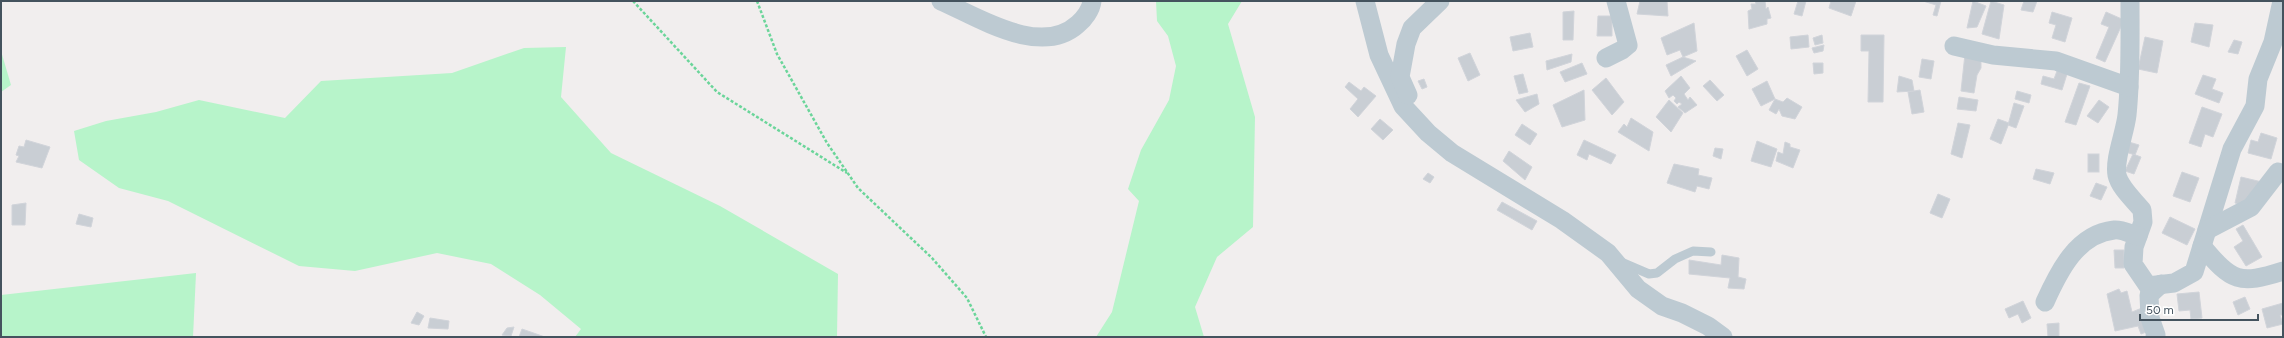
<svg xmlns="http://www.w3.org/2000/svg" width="2284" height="338" font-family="Figtree,sans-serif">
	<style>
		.green { fill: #b7f4ca }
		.building { fill: #c9ced4; stroke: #d1d4da }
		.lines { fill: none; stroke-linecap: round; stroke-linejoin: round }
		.path { stroke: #6bd59a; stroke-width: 2.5; stroke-dasharray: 3 2; stroke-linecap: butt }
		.lane { stroke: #bdcad2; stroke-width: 9 }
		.street { stroke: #bdcad2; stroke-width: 19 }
	</style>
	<rect width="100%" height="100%" fill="#f1eeee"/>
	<!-- green -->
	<g class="green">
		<polygon points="1156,1 1242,1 1228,24 1255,117 1253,227 1217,257 1195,307 1204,337 1096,337 1112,312 1139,201 1128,189 1141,150 1169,100 1176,66 1168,36 1157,21"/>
		<polygon points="566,47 561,97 611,153 720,206 838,274 837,337 575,337 581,329 540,295 491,264 437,253 355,271 299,266 168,201 119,188 79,160 74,131 106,121 156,112 199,100 285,118 321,81 452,73 524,48"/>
		<polygon points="1,51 11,85 1,92"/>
		<polygon points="196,273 193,337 1,337 1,295"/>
	</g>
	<!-- building -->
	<g class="building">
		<polygon points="1640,1 1667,1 1668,16 1637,14"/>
		<polygon points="1755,1 1765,1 1766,9 1768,7 1771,18 1767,19 1767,24 1749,29 1748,11 1752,9 1751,4 1756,4"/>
		<polygon points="1798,1 1806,1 1802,16 1794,14"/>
		<polygon points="1831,1 1856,1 1851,16 1829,8"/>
		<polygon points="1923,1 1941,1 1937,16 1933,15 1936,5"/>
		<polygon points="1973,1 1986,6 1977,27 1967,28"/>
		<polygon points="1991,1 2004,5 1999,39 1982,34"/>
		<polygon points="2024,1 2037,1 2033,12 2021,10"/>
		<polygon points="1574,11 1573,40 1563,40 1563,12"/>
		<polygon points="2052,12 2072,18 2065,42 2052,38 2056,25 2049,23"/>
		<polygon points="2106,12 2124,20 2105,62 2096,58 2109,27 2101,24"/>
		<polygon points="1598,16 1612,16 1612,36 1597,36"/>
		<polygon points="1694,23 1697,51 1683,57 1680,50 1667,55 1661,38"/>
		<polygon points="2195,23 2213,25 2209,47 2191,42"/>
		<polygon points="1530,33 1533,47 1513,51 1510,37"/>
		<polygon points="1808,35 1809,47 1791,49 1790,37"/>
		<polygon points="1822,35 1823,43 1815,45 1813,38"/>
		<polygon points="1861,35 1884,35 1883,102 1868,102 1869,51 1861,51"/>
		<polygon points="2145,37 2163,41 2157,73 2138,69"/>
		<polygon points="2234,40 2242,42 2238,54 2228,52"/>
		<polygon points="1824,45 1823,51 1814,53 1812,48"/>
		<polygon points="1747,50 1758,69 1747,76 1736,56"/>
		<polygon points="1470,53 1480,75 1468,81 1458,58"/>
		<polygon points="1572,54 1571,62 1547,70 1546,61"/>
		<polygon points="1965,54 1981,56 1981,68 1977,75 1974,93 1961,91"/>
		<polygon points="1683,57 1696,61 1671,76 1666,65"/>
		<polygon points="1922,59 1934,61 1931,79 1919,77"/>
		<polygon points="1582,63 1587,74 1565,82 1560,72"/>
		<polygon points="1813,63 1823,63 1823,73 1814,74"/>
		<polygon points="2057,71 2067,74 2062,90 2041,84 2043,76 2054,79"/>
		<polygon points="1523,74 1528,92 1519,94 1514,76"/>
		<polygon points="2203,75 2216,79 2212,89 2223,93 2219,103 2195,94"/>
		<polygon points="1681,76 1690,88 1684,94 1688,100 1690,97 1697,105 1685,113 1678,107 1682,104 1679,102 1677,104 1674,101 1676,98 1673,95 1669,98 1665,91"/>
		<polygon points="1899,76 1912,80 1914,91 1897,92"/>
		<polygon points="1606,78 1624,102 1612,115 1592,90"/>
		<polygon points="1424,79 1427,87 1422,89 1418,81"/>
		<polygon points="1710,80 1724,95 1717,101 1703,86"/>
		<polygon points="1767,81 1775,99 1761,106 1752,89"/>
		<polygon points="1349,82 1361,91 1364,87 1376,96 1358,117 1350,109 1358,99 1345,87"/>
		<polygon points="2079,83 2090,86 2076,125 2065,122"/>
		<polygon points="1584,90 1585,120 1562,127 1553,105"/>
		<polygon points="1920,90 1924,112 1912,114 1908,92"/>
		<polygon points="2017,91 2031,95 2029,103 2015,99"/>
		<polygon points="1537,94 1539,104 1525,112 1516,100"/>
		<polygon points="1959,97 1978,100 1976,111 1957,109"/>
		<polygon points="1787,98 1802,107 1795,119 1782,116 1779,109 1776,114 1769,110 1775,99 1783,102"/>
		<polygon points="1669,100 1683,113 1671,132 1656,117"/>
		<polygon points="2099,100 2109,107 2098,123 2087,116"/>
		<polygon points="2014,103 2024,106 2016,128 2008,125"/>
		<polygon points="2202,107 2222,114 2213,137 2205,134 2201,147 2189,143"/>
		<polygon points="1631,118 1653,132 1649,151 1618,132 1624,124 1627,127"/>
		<polygon points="1380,119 1393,130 1383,140 1371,129"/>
		<polygon points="1998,119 2009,123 2001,144 1990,139"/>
		<polygon points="1958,123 1970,125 1962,158 1951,154"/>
		<polygon points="1522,124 1537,134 1530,145 1515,135"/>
		<polygon points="2261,133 2277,138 2271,159 2248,153 2251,140 2258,142"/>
		<polygon points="26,140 50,147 42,168 16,162 19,156 16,155 19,146 24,147"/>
		<polygon points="1584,140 1616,155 1611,164 1589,154 1587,160 1577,155"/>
		<polygon points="2122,140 2139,145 2135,155 2119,150"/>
		<polygon points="1757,141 1777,149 1771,167 1751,161"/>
		<polygon points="1785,142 1790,144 1790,147 1800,150 1793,168 1776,161 1778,152 1783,154"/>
		<polygon points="1715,148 1723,149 1721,159 1713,156"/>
		<polygon points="1509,151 1532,167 1525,180 1503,161"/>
		<rect x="2088" y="154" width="11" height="18"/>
		<polygon points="2133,154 2141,157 2134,174 2125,171"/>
		<polygon points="1674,164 1699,169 1698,175 1712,178 1709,189 1697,186 1695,192 1667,183"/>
		<polygon points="2036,169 2054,173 2050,184 2033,179"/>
		<polygon points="2182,172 2199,178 2190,202 2173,196"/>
		<polygon points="1428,173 1434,177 1430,183 1423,179"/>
		<polygon points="2241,177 2262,182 2255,208 2235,203"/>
		<polygon points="2096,183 2107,187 2101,200 2090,196"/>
		<polygon points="1938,194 1950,199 1942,218 1930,213"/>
		<polygon points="1502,202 1537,221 1532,230 1497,210"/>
		<polygon points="26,203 25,225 12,225 12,205"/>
		<polygon points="79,214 93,218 91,227 76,224"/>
		<polygon points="2170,217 2195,229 2187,245 2162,233"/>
		<polygon points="2243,225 2262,257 2246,266 2234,247 2243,241 2236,229"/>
		<polygon points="2114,250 2124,250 2124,268 2115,268"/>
		<polygon points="1722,255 1739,258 1738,277 1746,279 1744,289 1728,288 1730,278 1689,274 1689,260 1721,265"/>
		<polygon points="2119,289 2121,293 2127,291 2132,312 2142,308 2152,330 2141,334 2138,326 2115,331 2107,294"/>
		<polygon points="2199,292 2202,318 2191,319 2190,310 2179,311 2177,294"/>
		<polygon points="2245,297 2250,309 2238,315 2233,302"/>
		<polygon points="2023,301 2031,318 2022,323 2018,314 2009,318 2005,309"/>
		<polygon points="2283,303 2283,315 2280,315 2283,324 2267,328 2262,309"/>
		<polygon points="417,312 424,316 419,325 411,323"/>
		<polygon points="430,318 449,321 448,329 428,328"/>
		<polygon points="2059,323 2059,337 2048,337 2047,324"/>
		<polygon points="514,327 511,336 502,335 507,328"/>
		<polygon points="522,329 545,337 519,337"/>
	</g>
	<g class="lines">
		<!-- path -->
		<g class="path">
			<polyline points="633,1 717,92 847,173"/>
			<polyline points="757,1 777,54 827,143 858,188 932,258 967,298 986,337"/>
		</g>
		<!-- lane -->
		<polyline class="lane" points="1621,262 1649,274 1657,273 1675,259 1693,251 1711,252"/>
		<!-- street -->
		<g class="street">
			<path d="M941 1C978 17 1041 58 1078 24 1084 19 1091 10 1092 1"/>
			<polyline points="1365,1 1379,55 1403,106 1428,133 1452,153 1562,220 1608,253 1638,289 1662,306 1682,313 1708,326 1723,337"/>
			<path d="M2130 1C2130 39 2131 77 2127 115 2125 133 2114 159 2117 175 2120 188 2134 200 2142 210L2143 222 2134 247 2133 264 2148 286 2174 283 2194 272 2232 149 2255 106 2258 79 2273 42 2282 1"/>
			<polyline points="1954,46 1993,55 2056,61 2129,87"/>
			<polyline points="1606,58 1622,50 1628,45 1616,1"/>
			<polyline points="1408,95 1400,77 1406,44 1412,28 1440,1"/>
			<polyline points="2207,230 2251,207 2278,172"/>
			<path d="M2202 246C2232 282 2239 285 2283 271"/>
			<path d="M2045 302C2059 271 2077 234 2114 230 2121 229 2131 234 2138 236"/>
			<polyline points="2155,337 2156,335 2150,318 2149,295 2161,284"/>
		</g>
	</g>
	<!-- border -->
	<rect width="2284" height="338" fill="none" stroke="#44535e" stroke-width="4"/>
	<!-- scale -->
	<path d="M2140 314v6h118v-6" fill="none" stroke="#44535e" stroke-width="2"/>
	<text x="2146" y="314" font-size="12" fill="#44535e" stroke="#ffffff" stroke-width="3" paint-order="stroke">50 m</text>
</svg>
